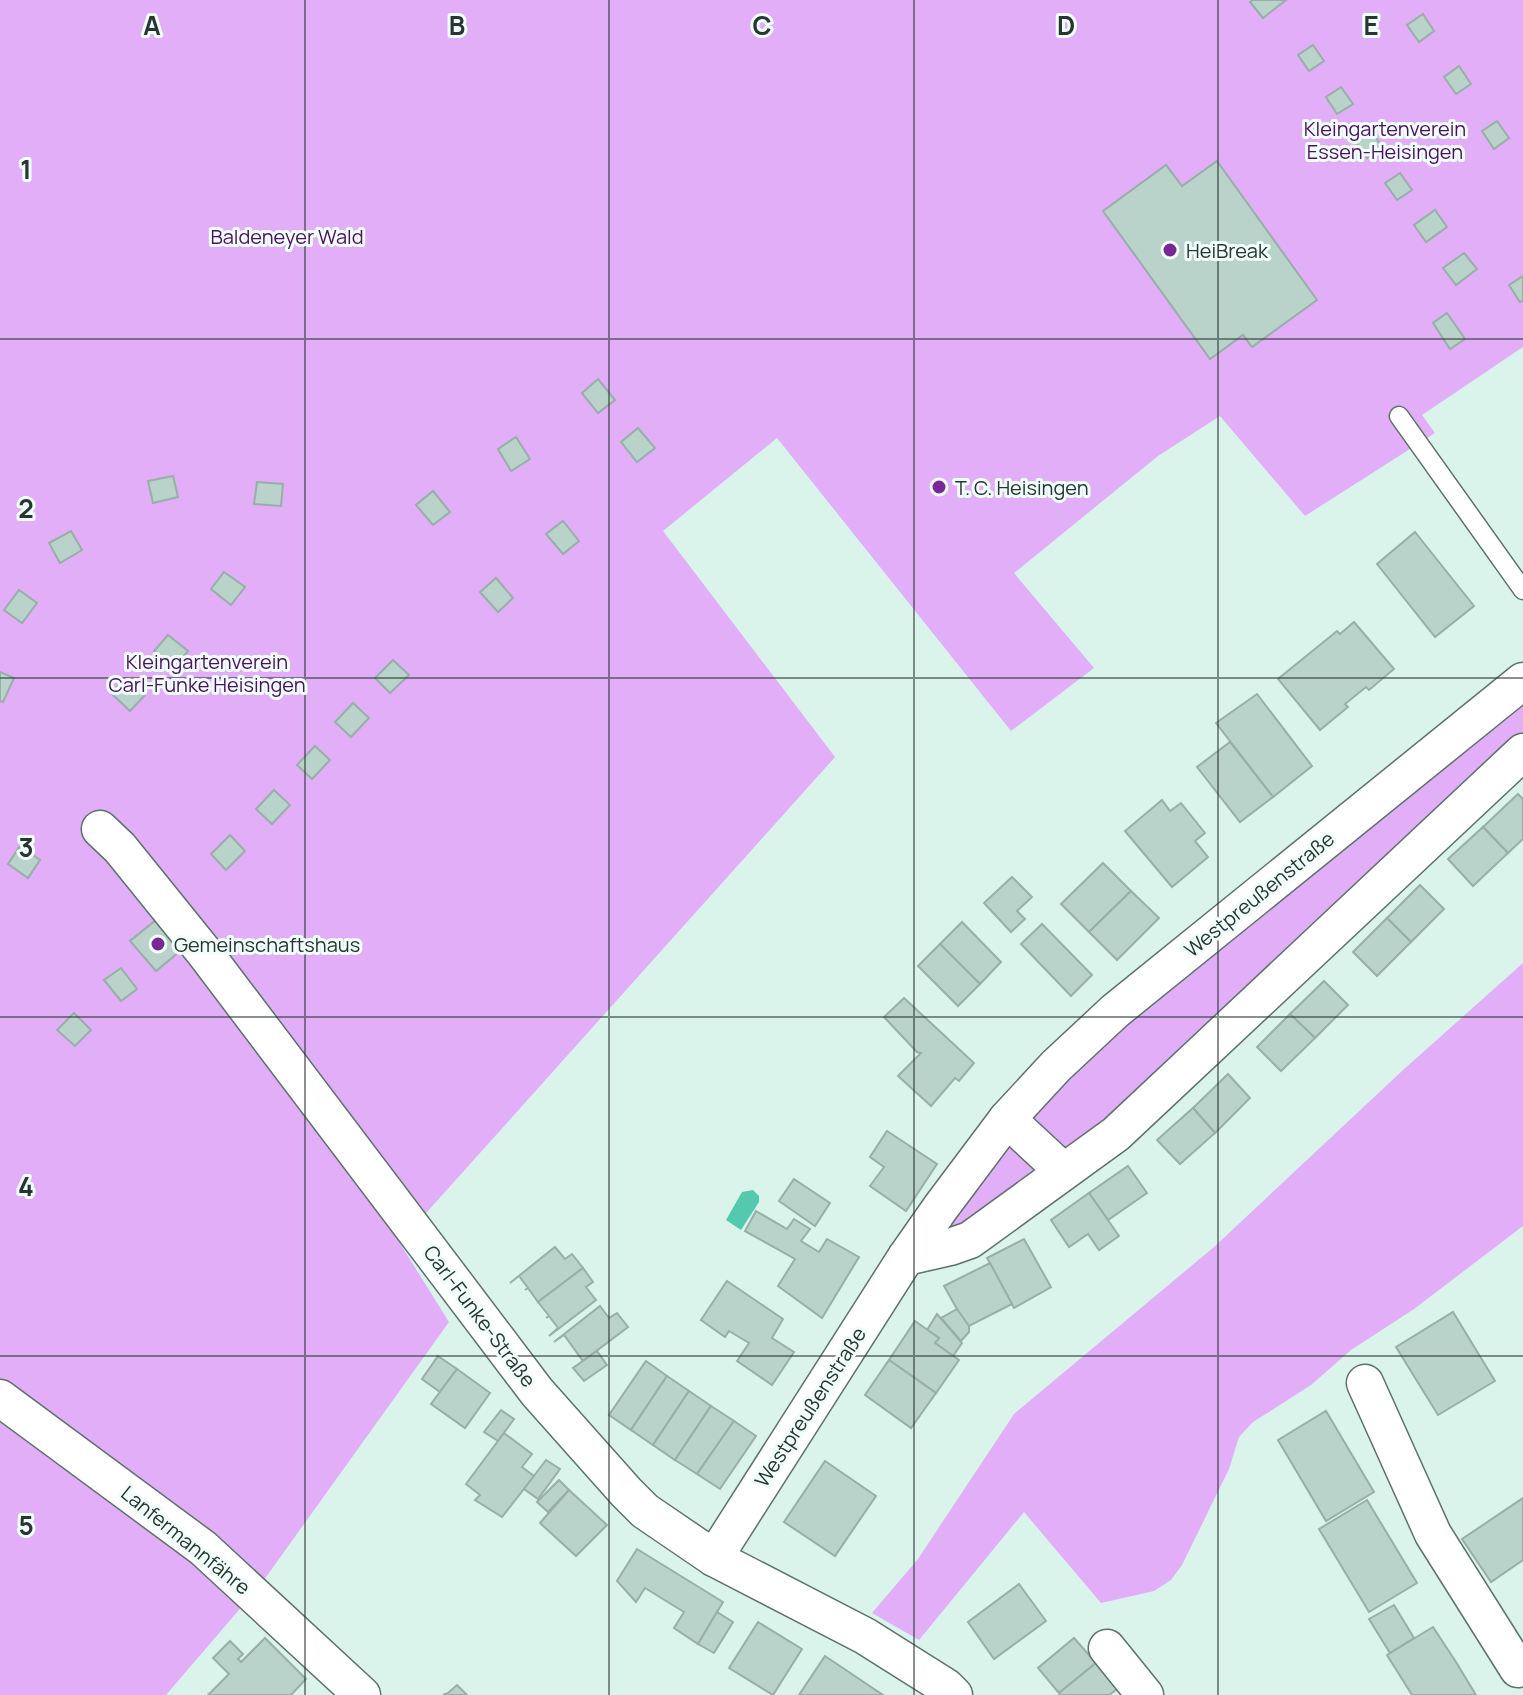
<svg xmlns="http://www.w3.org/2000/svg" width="1523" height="1695" font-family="Manrope,sans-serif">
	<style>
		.green { fill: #e1aef7 }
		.water { fill: #53c9ae }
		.building { fill: #b9d2ca; stroke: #97afa8; stroke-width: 2 }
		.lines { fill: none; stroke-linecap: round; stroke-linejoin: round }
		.lane-casing { stroke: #5c726c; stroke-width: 21 }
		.street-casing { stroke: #5c726c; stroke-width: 39 }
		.lane { stroke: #fff; stroke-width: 18 }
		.street { stroke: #fff; stroke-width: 36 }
		.grid { fill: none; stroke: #2a3431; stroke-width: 2; stroke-opacity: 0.55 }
		.poi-dot { fill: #7a2898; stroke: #effefa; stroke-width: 3 }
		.labels { text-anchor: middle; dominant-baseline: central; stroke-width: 6; stroke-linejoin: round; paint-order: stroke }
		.park-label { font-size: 20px; fill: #4f0e65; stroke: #effefa }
		.poi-label { font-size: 20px; fill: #2a3431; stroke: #effefa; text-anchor: start }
		.street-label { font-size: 20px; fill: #2a3431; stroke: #effefa }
		.grid-label { font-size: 26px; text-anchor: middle; font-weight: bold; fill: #2a3431; stroke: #effefa; stroke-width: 6; stroke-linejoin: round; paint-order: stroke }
	</style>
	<rect width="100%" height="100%" fill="#daf4ec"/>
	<!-- green -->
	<g class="green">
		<polygon points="0,0 1523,0 1523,347 1422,415 1435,433 1305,516 1220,416 1158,456 1014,573 1094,668 1011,731 777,438 663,531 835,757 418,1222 290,1067 449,1322 256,1591 0,1394"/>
		<polygon points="1523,700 1523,744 1071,1157 932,1242 1012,1129 1126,1024"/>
		<polygon points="1523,963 1523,1226 1414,1309 1351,1350 1311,1385 1253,1422 1239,1437 1229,1469 1182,1565 1171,1580 1154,1591 1101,1603 1024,1512 919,1640 872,1613 918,1559 1014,1414 1214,1247 1402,1071"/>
		<polygon points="0,1407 244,1604 166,1695 0,1695"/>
	</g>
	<!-- water -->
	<polygon class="water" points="753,1190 759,1196 759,1202 741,1230 726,1220 742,1192"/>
	<!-- building -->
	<g class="building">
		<polygon points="1253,0 1286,0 1263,18 1250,2"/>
		<polygon points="1423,14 1434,31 1419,42 1407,25"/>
		<polygon points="1313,45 1324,61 1309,71 1298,55"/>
		<polygon points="1459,66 1471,84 1456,94 1444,77"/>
		<polygon points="1341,87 1353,104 1337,114 1326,97"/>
		<polygon points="1497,121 1509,138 1494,149 1482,131"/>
		<polygon points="1371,130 1382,147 1367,158 1355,141"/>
		<polygon points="1217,161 1317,300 1252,347 1243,335 1210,359 1103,211 1166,165 1182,186"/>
		<polygon points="1400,173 1412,190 1397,200 1385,183"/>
		<polygon points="1435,210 1447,227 1426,242 1414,225"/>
		<polygon points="1464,253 1477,269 1456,285 1443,268"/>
		<polygon points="1523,276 1523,300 1520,302 1509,285"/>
		<polygon points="1447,313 1465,339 1450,349 1433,323"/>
		<polygon points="598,379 615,400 598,413 582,393"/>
		<polygon points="638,428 655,448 637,462 621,442"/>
		<polygon points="516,437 530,459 511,471 498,449"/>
		<polygon points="173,476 178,497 153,503 148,481"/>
		<polygon points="257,482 283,484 281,506 254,504"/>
		<polygon points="433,491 450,512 433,525 416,505"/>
		<polygon points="563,521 579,541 563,554 546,534"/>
		<polygon points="71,531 82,550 60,563 49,543"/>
		<polygon points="1415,532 1474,606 1435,637 1377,564"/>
		<polygon points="224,572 245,587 231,605 211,589"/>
		<polygon points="496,578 513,598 498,612 480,592"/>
		<polygon points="19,590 37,603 22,623 4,610"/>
		<polygon points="1354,622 1394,669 1369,690 1366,687 1345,704 1348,707 1320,730 1278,679 1337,631 1340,634"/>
		<polygon points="168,635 188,651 174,668 154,651"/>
		<polygon points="393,660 409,675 390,693 375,678"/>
		<polygon points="0,672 14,678 3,702 0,701"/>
		<polygon points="126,678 145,695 130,711 111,693"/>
		<polygon points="1257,694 1312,766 1273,797 1216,723"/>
		<polygon points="353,703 369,718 351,737 335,722"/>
		<polygon points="1230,742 1273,797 1240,822 1197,767"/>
		<polygon points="315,746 330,760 312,779 297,765"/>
		<polygon points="274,790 290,805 272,824 256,809"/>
		<polygon points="1518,794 1523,799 1523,839 1508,853 1483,827"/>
		<polygon points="1162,800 1170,811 1181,803 1205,833 1195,841 1208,857 1172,887 1125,831"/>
		<polygon points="1483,827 1508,853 1473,886 1448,859"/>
		<polygon points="230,835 245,851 226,870 211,854"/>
		<polygon points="20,846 40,860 28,878 8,864"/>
		<polygon points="1103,863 1131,891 1089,932 1061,904"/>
		<polygon points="1012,877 1032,897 1017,911 1025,919 1011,932 984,903"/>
		<polygon points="1420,885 1444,909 1411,942 1387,918"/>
		<polygon points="1131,891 1159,918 1117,960 1089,932"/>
		<polygon points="161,916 186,946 156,971 130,941"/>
		<polygon points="1387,918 1411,942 1377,976 1353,952"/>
		<polygon points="962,922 1001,962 980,984 940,944"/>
		<polygon points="1042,924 1092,975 1071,996 1021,944"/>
		<polygon points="940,944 980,984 958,1006 918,966"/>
		<polygon points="121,968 137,989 121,1001 104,980"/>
		<polygon points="1324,981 1348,1005 1315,1038 1290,1014"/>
		<polygon points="904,998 974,1063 959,1081 955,1078 931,1106 898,1076 921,1053 917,1052 884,1017"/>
		<polygon points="74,1013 91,1030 75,1046 57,1030"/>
		<polygon points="1290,1014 1315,1038 1281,1071 1257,1047"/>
		<polygon points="1228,1074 1250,1098 1215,1133 1193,1108"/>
		<polygon points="1193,1108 1215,1133 1180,1164 1157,1140"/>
		<polygon points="887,1131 937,1164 906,1211 870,1186 884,1167 870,1157"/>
		<polygon points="1128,1166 1147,1193 1108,1220 1089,1193"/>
		<polygon points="794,1179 830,1203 815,1226 779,1201"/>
		<polygon points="1089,1193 1119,1236 1099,1250 1088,1234 1069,1247 1051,1220"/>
		<polygon points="756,1211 787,1229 794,1219 810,1229 801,1241 819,1252 827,1239 859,1257 822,1318 778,1286 795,1259 745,1231"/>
		<polygon points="1024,1239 1051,1287 1014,1308 987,1258"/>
		<polygon points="555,1247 565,1259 572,1254 583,1268 538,1302 528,1288 525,1290 528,1288 519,1276 510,1283"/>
		<polygon points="990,1263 1012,1304 967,1327 944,1286"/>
		<polygon points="583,1268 593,1282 586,1287 596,1300 549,1336 558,1328 549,1316 546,1318 549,1316 538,1302"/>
		<polygon points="727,1281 783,1319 772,1338 794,1352 772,1385 737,1361 749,1343 729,1331 725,1337 701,1320"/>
		<polygon points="600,1306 609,1318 617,1313 628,1327 583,1361 564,1335 554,1342"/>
		<polygon points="957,1309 969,1326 969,1332 961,1341 941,1318"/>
		<polygon points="1453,1312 1495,1381 1438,1415 1396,1347"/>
		<polygon points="937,1314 962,1343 953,1356 935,1343 939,1338 927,1330"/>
		<polygon points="915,1321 939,1338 935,1343 959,1360 936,1393 889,1360"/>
		<polygon points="597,1351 607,1365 584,1381 573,1368"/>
		<polygon points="438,1356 457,1369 440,1392 422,1379"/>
		<polygon points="889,1360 936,1393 911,1428 865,1395"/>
		<polygon points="646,1361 667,1376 631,1430 609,1415"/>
		<polygon points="457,1369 490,1393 465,1428 431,1404"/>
		<polygon points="667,1376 689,1391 653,1445 631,1430"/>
		<polygon points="689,1391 711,1406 675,1460 653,1445"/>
		<polygon points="711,1406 734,1421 697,1474 675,1460"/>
		<polygon points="501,1410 514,1419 498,1441 484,1432"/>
		<polygon points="1326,1411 1374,1492 1326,1521 1278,1440"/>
		<polygon points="734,1421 756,1436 720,1489 697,1474"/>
		<polygon points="504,1433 532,1454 522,1467 534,1476 502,1517 475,1500 480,1495 466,1484"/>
		<polygon points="546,1460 560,1469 538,1499 524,1489"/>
		<polygon points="825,1461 876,1496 835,1556 784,1522"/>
		<polygon points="559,1480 569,1490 548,1512 537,1502"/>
		<polygon points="569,1490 607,1525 576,1556 540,1523"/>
		<polygon points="1523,1498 1523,1560 1491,1582 1462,1539"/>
		<polygon points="1367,1500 1417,1583 1369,1612 1319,1529"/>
		<polygon points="637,1549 723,1602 698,1644 674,1628 684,1612 645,1588 636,1602 617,1581"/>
		<polygon points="1019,1584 1046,1621 994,1659 968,1622"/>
		<polygon points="1394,1605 1414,1638 1390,1653 1369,1619"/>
		<polygon points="717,1612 733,1622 714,1653 698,1644"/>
		<polygon points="758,1622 802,1649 773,1695 729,1668"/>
		<polygon points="1433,1627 1456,1662 1476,1695 1412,1695 1387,1655"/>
		<polygon points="265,1638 306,1679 291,1695 208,1695 229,1674 213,1658 230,1641 243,1654 238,1659 241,1662"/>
		<polygon points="1074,1638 1096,1663 1059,1693 1038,1668"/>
		<polygon points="825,1656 883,1695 799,1695"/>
		<polygon points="1096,1663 1117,1689 1109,1695 1060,1695 1059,1693"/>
		<polygon points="457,1685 467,1695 443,1695 448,1693"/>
	</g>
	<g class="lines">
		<defs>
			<polyline id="lane" points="1399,416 1523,590"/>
			<g id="street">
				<polyline points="100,829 120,848 204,952 537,1392 626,1492 645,1511 714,1558 865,1636 946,1687 954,1695"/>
				<polyline points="1007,1119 1063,1171"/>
				<polyline points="906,1257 950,1247 970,1240 1116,1134 1523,752"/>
				<polyline points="1365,1383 1433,1534 1518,1669"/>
				<polyline points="0,1398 203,1548 362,1695"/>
				<polyline points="714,1558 906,1257 941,1207 1007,1119 1056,1066 1115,1011 1523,681"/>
				<polyline points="1107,1648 1145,1695"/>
			</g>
		</defs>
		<!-- lane casing -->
		<use href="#lane" class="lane-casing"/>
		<!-- street casing -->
		<use href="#street" class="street-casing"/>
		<!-- lane -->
		<use href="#lane" class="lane"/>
		<!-- street -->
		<use href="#street" class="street"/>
	</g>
	<!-- grid -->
	<path class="grid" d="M305 0V1695M609 0V1695M914 0V1695M1218 0V1695M0 339H1523M0 678H1523M0 1017H1523M0 1356H1523"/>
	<!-- markers -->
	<g class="poi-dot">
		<circle cx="1170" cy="250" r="8"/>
		<circle cx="939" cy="487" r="8"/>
		<circle cx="158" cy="944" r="8"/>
	</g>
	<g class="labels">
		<!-- park labels -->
		<g class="park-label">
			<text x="1385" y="128">Kleingartenverein<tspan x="1385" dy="23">Essen-Heisingen</tspan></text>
			<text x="287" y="236">Baldeneyer Wald</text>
			<text x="207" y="661">Kleingartenverein<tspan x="207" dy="23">Carl-Funke Heisingen</tspan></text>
		</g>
		<!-- poi labels -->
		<g class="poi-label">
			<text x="1186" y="250">HeiBreak</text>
			<text x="955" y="487">T. C. Heisingen</text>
			<text x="174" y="944">Gemeinschaftshaus</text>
		</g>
		<!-- street labels -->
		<g class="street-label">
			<text transform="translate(1259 894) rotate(-39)">Westpreußenstraße</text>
			<text transform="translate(480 1316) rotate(53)">Carl-Funke-Straße</text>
			<text transform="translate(810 1407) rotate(-57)">Westpreußenstraße</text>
			<text transform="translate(186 1540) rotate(39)">Lanfermannfähre</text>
		</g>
	</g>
	<g class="grid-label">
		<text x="152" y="35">A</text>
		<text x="457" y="35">B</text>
		<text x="762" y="35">C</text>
		<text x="1066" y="35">D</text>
		<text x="1371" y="35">E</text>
		<text x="26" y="179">1</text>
		<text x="26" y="518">2</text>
		<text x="26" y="857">3</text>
		<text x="26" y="1196">4</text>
		<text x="26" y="1535">5</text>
	</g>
</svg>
